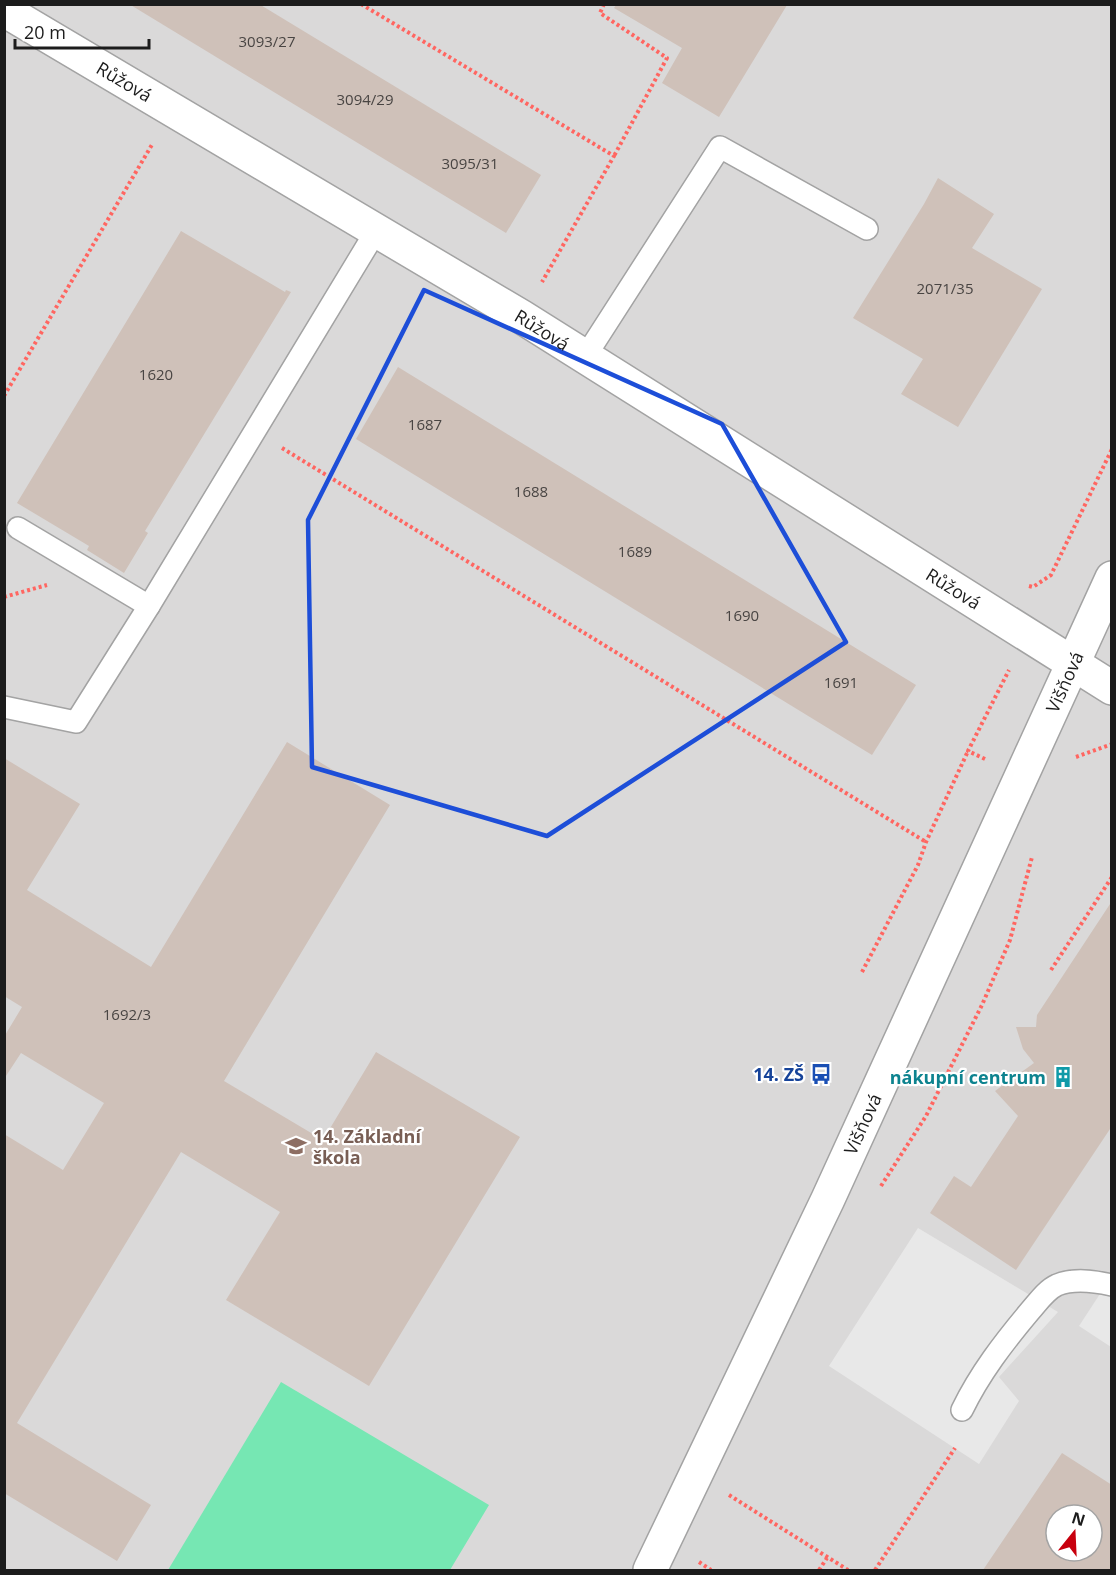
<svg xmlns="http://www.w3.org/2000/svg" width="1116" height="1575" font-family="'Open Sans',sans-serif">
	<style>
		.residential { fill: #dad9d9; fill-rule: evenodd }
		.pitch { fill: #76e7b3 }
		.parking { fill: #e8e8e8 }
		.building { fill: #cfc1b9; fill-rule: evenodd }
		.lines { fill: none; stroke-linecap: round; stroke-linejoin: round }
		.service-casing { stroke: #a3a3a3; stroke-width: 24 }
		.minor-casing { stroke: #a3a3a3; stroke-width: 36 }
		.tertiary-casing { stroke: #a3a3a3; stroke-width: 36 }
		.path { stroke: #ff6661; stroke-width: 4; stroke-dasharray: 3 3; stroke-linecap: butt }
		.service { stroke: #fff; stroke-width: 21 }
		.minor { stroke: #fff; stroke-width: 33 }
		.tertiary { stroke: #fff; stroke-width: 33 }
		.marked { fill: none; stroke: #1d4ed8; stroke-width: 4.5; stroke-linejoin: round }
		.labels { text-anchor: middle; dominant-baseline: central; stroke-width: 4.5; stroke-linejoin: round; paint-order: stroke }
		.number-label { font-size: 15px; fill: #494543 }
		.street-label { font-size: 18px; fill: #1c1c1c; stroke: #fff }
		.transit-label { font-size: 18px; font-weight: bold; fill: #164399; stroke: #fff; text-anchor: end }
		.culture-label { font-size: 18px; font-weight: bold; fill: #0d838f; stroke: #fff; text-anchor: end }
		.education-label { font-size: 18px; font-weight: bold; fill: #785e54; stroke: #fff; text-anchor: start }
	</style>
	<rect width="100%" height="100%" fill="#efe9e0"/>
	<!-- residential -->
	<path class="residential" d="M5 5H1111V1570H5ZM1056 1515H1092V1551H1056Z"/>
	<!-- pitch -->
	<polygon class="pitch" points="281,1382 489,1505 450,1570 168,1570"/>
	<!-- parking -->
	<g class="parking">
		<polygon points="918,1228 1058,1312 999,1377 1019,1401 979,1464 829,1366"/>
		<polygon points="1111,1277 1111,1347 1079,1326"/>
	</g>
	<!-- building -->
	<g class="building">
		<polygon points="129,4 259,4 541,175 506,233"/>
		<polygon points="616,5 787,5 719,117 662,83 682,48 614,8"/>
		<polygon points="938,178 994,214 972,248 1042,289 958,427 901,394 923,359 853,318 924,204"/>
		<polygon points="181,231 285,292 286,290 291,292 145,531 148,533 124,573 87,550 89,546 17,503"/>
		<polygon points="398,367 916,685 872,755 356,439"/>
		<polygon points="287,742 390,805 224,1081 323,1140 376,1052 520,1137 369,1386 226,1300 280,1212 181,1152 17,1423 151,1505 117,1561 4,1493 4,1134 63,1170 104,1103 21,1053 4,1079 4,1037 22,1007 4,996 4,758 80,804 27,890 151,967"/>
		<polygon points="1112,901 1112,1126 1016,1270 930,1213 954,1176 971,1187 1018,1116 995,1091 1034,1063 1023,1049 1016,1027 1036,1027 1037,1015"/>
		<path d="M1062 1453 1112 1485V1570H983ZM1056 1515H1092V1551H1056Z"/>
	</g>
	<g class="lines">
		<defs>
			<g id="service">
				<polyline points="585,357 720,147 867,229"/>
				<polyline points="18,528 149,606"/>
				<polyline points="4,707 76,722 149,606 376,231"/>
				<path d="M962 1410C980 1373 1004 1342 1030 1311 1038 1302 1046 1290 1057 1285 1074 1278 1094 1281 1112 1285"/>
			</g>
			<g id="minor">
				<path id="s1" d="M4 10 522 317 1112 688"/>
			</g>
			<g id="tertiary">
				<path id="s2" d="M650 1570 828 1199 1112 578"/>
			</g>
		</defs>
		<!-- service casing -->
		<use href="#service" class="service-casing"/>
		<!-- minor casing -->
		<use href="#minor" class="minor-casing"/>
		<!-- tertiary casing -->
		<use href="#tertiary" class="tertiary-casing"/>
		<!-- path -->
		<g class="path">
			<polyline points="361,4 614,156 542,282"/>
			<polyline points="604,4 600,13 667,58 614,156"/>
			<polyline points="4,396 153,143"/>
			<polyline points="282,448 926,842"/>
			<polyline points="1029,586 1033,587 1051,575 1112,449"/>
			<polyline points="4,597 47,585"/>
			<polyline points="1076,757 1112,744"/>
			<polyline points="985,759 968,751 1009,670"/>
			<polyline points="1051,970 1112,877"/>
			<polyline points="862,972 918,865 926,842 968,751"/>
			<polyline points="881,1186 926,1116 982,1005 1010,940 1032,857"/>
			<polyline points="729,1495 848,1570"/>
			<polyline points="699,1562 711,1570"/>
			<polyline points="819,1570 827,1558"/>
			<polyline points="875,1570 955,1448"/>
		</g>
		<!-- service -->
		<use href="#service" class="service"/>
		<!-- minor -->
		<use href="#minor" class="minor"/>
		<!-- tertiary -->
		<use href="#tertiary" class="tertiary"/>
	</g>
	<!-- marked area -->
	<path class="marked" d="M424 290 722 424 846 642 547 836 312 767 308 520Z"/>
	<!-- icons -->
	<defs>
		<symbol id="bus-bare" viewBox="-9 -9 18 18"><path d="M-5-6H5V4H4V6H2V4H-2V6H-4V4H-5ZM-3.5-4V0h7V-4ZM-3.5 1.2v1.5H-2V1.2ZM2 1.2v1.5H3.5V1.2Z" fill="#1a4fb4" stroke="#fff" stroke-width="2.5" paint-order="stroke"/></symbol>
		<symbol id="building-bare" viewBox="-9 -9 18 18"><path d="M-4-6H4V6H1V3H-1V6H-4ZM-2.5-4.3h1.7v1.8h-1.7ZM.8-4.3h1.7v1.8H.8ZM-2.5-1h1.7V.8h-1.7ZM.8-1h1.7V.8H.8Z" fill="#0f9aa8" stroke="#fff" stroke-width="2.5" paint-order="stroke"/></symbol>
		<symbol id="school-bare" viewBox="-9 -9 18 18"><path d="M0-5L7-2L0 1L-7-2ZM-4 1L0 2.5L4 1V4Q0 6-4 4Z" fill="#8d6e63" stroke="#fff" stroke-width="2.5" paint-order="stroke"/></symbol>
	</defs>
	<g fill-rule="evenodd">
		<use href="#bus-bare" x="806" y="1059" width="30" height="30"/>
		<use href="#building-bare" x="1048" y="1062" width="30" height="30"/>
		<use href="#school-bare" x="281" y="1131" width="30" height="30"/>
	</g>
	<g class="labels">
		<!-- number labels -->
		<g class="number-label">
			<text x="267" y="41">3093/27</text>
			<text x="365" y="99">3094/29</text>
			<text x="470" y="163">3095/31</text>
			<text x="945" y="288">2071/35</text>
			<text x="156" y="374">1620</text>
			<text x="425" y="424">1687</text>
			<text x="531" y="491">1688</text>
			<text x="635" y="551">1689</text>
			<text x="742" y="615">1690</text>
			<text x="841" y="682">1691</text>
			<text x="127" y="1014">1692/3</text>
		</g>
		<!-- street labels -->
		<g class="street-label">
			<text stroke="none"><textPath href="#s1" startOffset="140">Růžová</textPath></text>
			<text stroke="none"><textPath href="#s1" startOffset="626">Růžová</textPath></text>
			<text stroke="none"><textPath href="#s1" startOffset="1112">Růžová</textPath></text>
			<text stroke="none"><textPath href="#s2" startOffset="980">Višňová</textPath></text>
			<text stroke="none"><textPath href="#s2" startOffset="494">Višňová</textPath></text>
		</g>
		<!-- transit labels -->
		<g class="transit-label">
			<text x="804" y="1074">14. ZŠ</text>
		</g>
		<!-- culture labels -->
		<g class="culture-label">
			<text x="1046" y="1077">nákupní centrum</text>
		</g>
		<!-- education labels -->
		<g class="education-label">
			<text x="313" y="1136">14. Základní<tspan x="313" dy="21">škola</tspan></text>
		</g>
	</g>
	<!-- border -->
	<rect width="1116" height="1575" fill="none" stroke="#1c1c1c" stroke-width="12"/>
	<!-- north arrow -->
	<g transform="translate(1074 1533) rotate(18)"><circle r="28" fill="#ffffff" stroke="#a4a4a4" stroke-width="1.5"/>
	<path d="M0-4.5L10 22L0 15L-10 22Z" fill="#c8000e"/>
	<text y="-9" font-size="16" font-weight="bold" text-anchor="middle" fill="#1c1c1c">N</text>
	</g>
	<!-- scale -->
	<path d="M15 39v9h134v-9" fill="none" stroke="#1c1c1c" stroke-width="3"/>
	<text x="24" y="39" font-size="18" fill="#1c1c1c" stroke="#ffffff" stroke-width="4.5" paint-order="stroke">20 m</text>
</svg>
